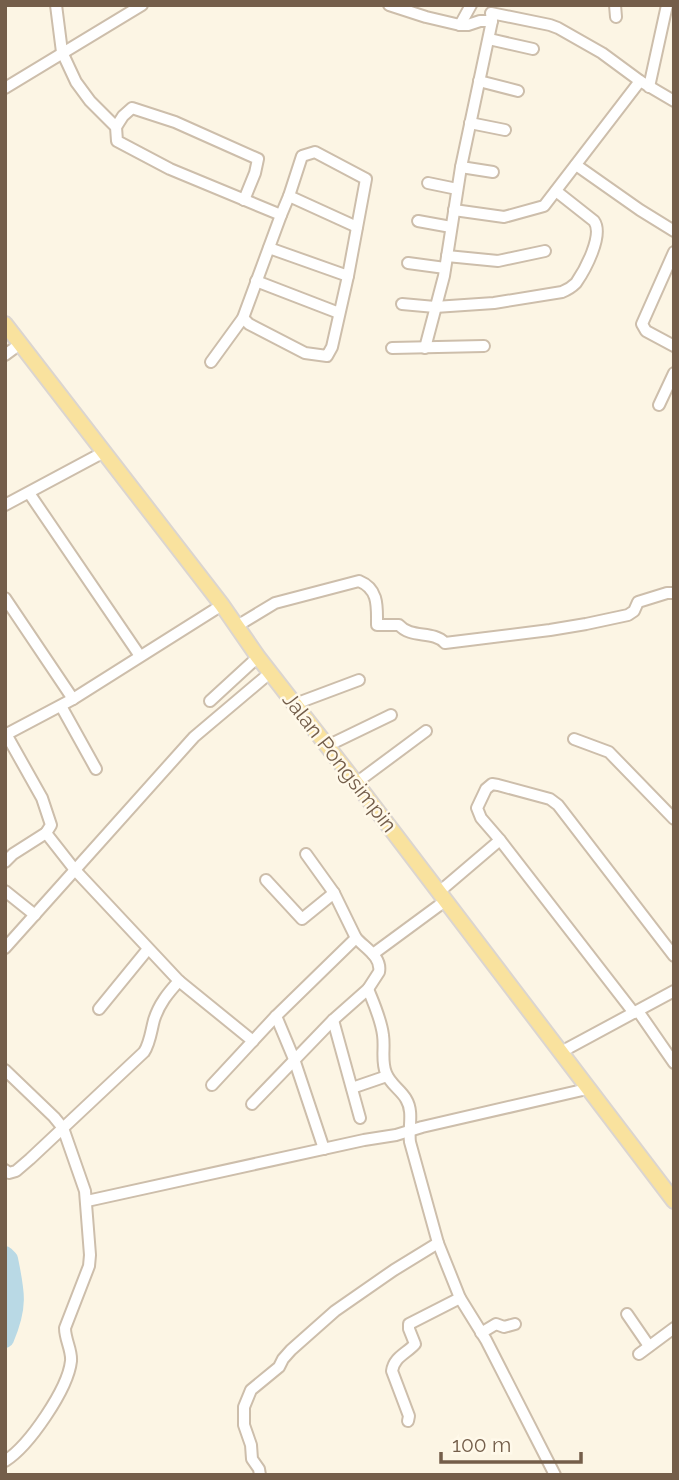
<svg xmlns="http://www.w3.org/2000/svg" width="679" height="1480" font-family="Raleway,sans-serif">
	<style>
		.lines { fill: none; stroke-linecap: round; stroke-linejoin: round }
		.river { stroke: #b9d9e5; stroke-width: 18 }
		.minor-casing { stroke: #cdbeab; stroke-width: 14 }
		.major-casing { stroke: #dbd5d0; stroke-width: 18 }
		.minor { stroke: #fff; stroke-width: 10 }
		.major { stroke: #f9e29e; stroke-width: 14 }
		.labels { text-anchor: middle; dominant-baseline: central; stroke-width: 5; stroke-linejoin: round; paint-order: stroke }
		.street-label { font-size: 21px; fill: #745e4a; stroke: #fff9ea }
	</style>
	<rect width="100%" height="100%" fill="#fcf5e4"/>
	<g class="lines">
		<!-- river -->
		<path class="river" d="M5 1255 9 1259C16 1293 19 1306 5 1339"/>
		<defs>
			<g id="minor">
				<polyline points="56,5 62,52 76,82 90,101 116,127 117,141 170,169 281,215 243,318 211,362"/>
				<polyline points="389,5 426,17 460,25 468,25 480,21 492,21 491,13 550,25 558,28 602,53 640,81 674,101"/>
				<polyline points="615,5 616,17"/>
				<polyline points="460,25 471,5"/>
				<polyline points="489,39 533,49"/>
				<polyline points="479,81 518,91"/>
				<polyline points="649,87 667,5"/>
				<polyline points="5,88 142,5"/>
				<polyline points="470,123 505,130"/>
				<polyline points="116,127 123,116 132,108 175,122 258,159 255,173 244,200"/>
				<polyline points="576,165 640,210 674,231"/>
				<polyline points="461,167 493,172"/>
				<polyline points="428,183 457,189"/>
				<polyline points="289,196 357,227"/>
				<polyline points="454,210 504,217 544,206 640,81"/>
				<polyline points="418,221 451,227"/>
				<polyline points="269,248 348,276"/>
				<polyline points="674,252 642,324 646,331 674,346"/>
				<polyline points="447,256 498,261 545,251"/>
				<polyline points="408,263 445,268"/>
				<polyline points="256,281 339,313"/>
				<path d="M402 304 435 307 494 303 562 292C567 290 572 287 576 283 585 270 604 235 594 221L556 191"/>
				<polyline points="243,318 249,324 305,353 327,356 332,347 348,276 366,179 315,152 302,156 289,196 281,215"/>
				<polyline points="392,348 484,346"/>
				<polyline points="425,348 444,276 461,167 492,21"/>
				<polyline points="5,355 20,344"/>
				<polyline points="659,405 674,373"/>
				<polyline points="29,493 140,656"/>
				<polyline points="5,505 104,452"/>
				<polyline points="5,598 73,699"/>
				<path d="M237 626 275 603 359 581C379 589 377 607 377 625H399C411 639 433 630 445 643L550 630 586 624 628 615 634 611 638 602 667 593H674"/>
				<polyline points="210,701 258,657"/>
				<polyline points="295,704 359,680"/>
				<polyline points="61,706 96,769"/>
				<polyline points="5,735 73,699 222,605"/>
				<polyline points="574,739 609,752 674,819"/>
				<polyline points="327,746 391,715"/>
				<polyline points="356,783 426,731"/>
				<polyline points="306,854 334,893"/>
				<polyline points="5,862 13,854 46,833"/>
				<polyline points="266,880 302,919 334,893 356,938"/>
				<polyline points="5,891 35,915"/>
				<polyline points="439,892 500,840"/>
				<polyline points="5,948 194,737 271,672"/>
				<polyline points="373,954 445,901"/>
				<polyline points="179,981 253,1041"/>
				<path d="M368 989C374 1004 381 1019 383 1035 385 1048 381 1061 386 1073 390 1084 401 1090 406 1099 414 1112 408 1128 410 1142L438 1243 460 1298 486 1340 555 1475"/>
				<polyline points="99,1009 148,949"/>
				<polyline points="638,1011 674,1063"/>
				<polyline points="634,1013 500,840 481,818 477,808 486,789 492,784 498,785 550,799 558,805 674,956"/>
				<polyline points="276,1016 294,1059 324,1149"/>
				<polyline points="333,1020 360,1118"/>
				<polyline points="561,1052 674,991"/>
				<path d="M5 1070 54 1117 63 1128 85 1191 90 1255 89 1266 65 1328C65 1340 72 1350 71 1361 68 1389 29 1446 5 1461"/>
				<path d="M212 1085 276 1016 356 938C365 948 382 957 379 972L368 989 333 1020 252 1104"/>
				<polyline points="352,1088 387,1076"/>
				<path d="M5 1170 9 1173 16 1171 30 1159 144 1052C150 1043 151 1031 154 1020 159 1004 168 993 179 981L75 870 46 833 51 825 42 798 6 734"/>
				<polyline points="87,1201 364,1140 396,1135 422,1127 587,1089"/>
				<polyline points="627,1314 649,1346"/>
				<polyline points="481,1333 496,1324 504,1327 515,1324"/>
				<polyline points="639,1354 674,1328"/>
				<path d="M408 1421 409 1416 392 1371C394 1357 406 1354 415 1344L409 1329V1324L460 1298"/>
				<polyline points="260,1475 259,1469 252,1459 251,1445 244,1425 244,1407 251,1390 279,1367 283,1359 291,1350 335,1311 394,1270 438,1243"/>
			</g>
			<polyline id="major" points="5,324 222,605 258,657 356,783 674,1201"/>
		</defs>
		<!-- minor casing -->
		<use href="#minor" class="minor-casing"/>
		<!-- major casing -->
		<use href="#major" class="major-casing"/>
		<!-- minor -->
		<use href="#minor" class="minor"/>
		<!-- major -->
		<use href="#major" class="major"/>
	</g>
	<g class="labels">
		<!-- street labels -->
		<g class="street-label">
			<text transform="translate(340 762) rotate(52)">Jalan Pongsimpin</text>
		</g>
	</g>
	<!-- border -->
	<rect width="679" height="1480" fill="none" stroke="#745e4a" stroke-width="14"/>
	<!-- scale -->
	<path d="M441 1452v10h140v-10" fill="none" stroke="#745e4a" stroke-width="3.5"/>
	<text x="452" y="1452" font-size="21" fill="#745e4a" stroke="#fff9ea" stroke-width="5" paint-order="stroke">100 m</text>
</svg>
